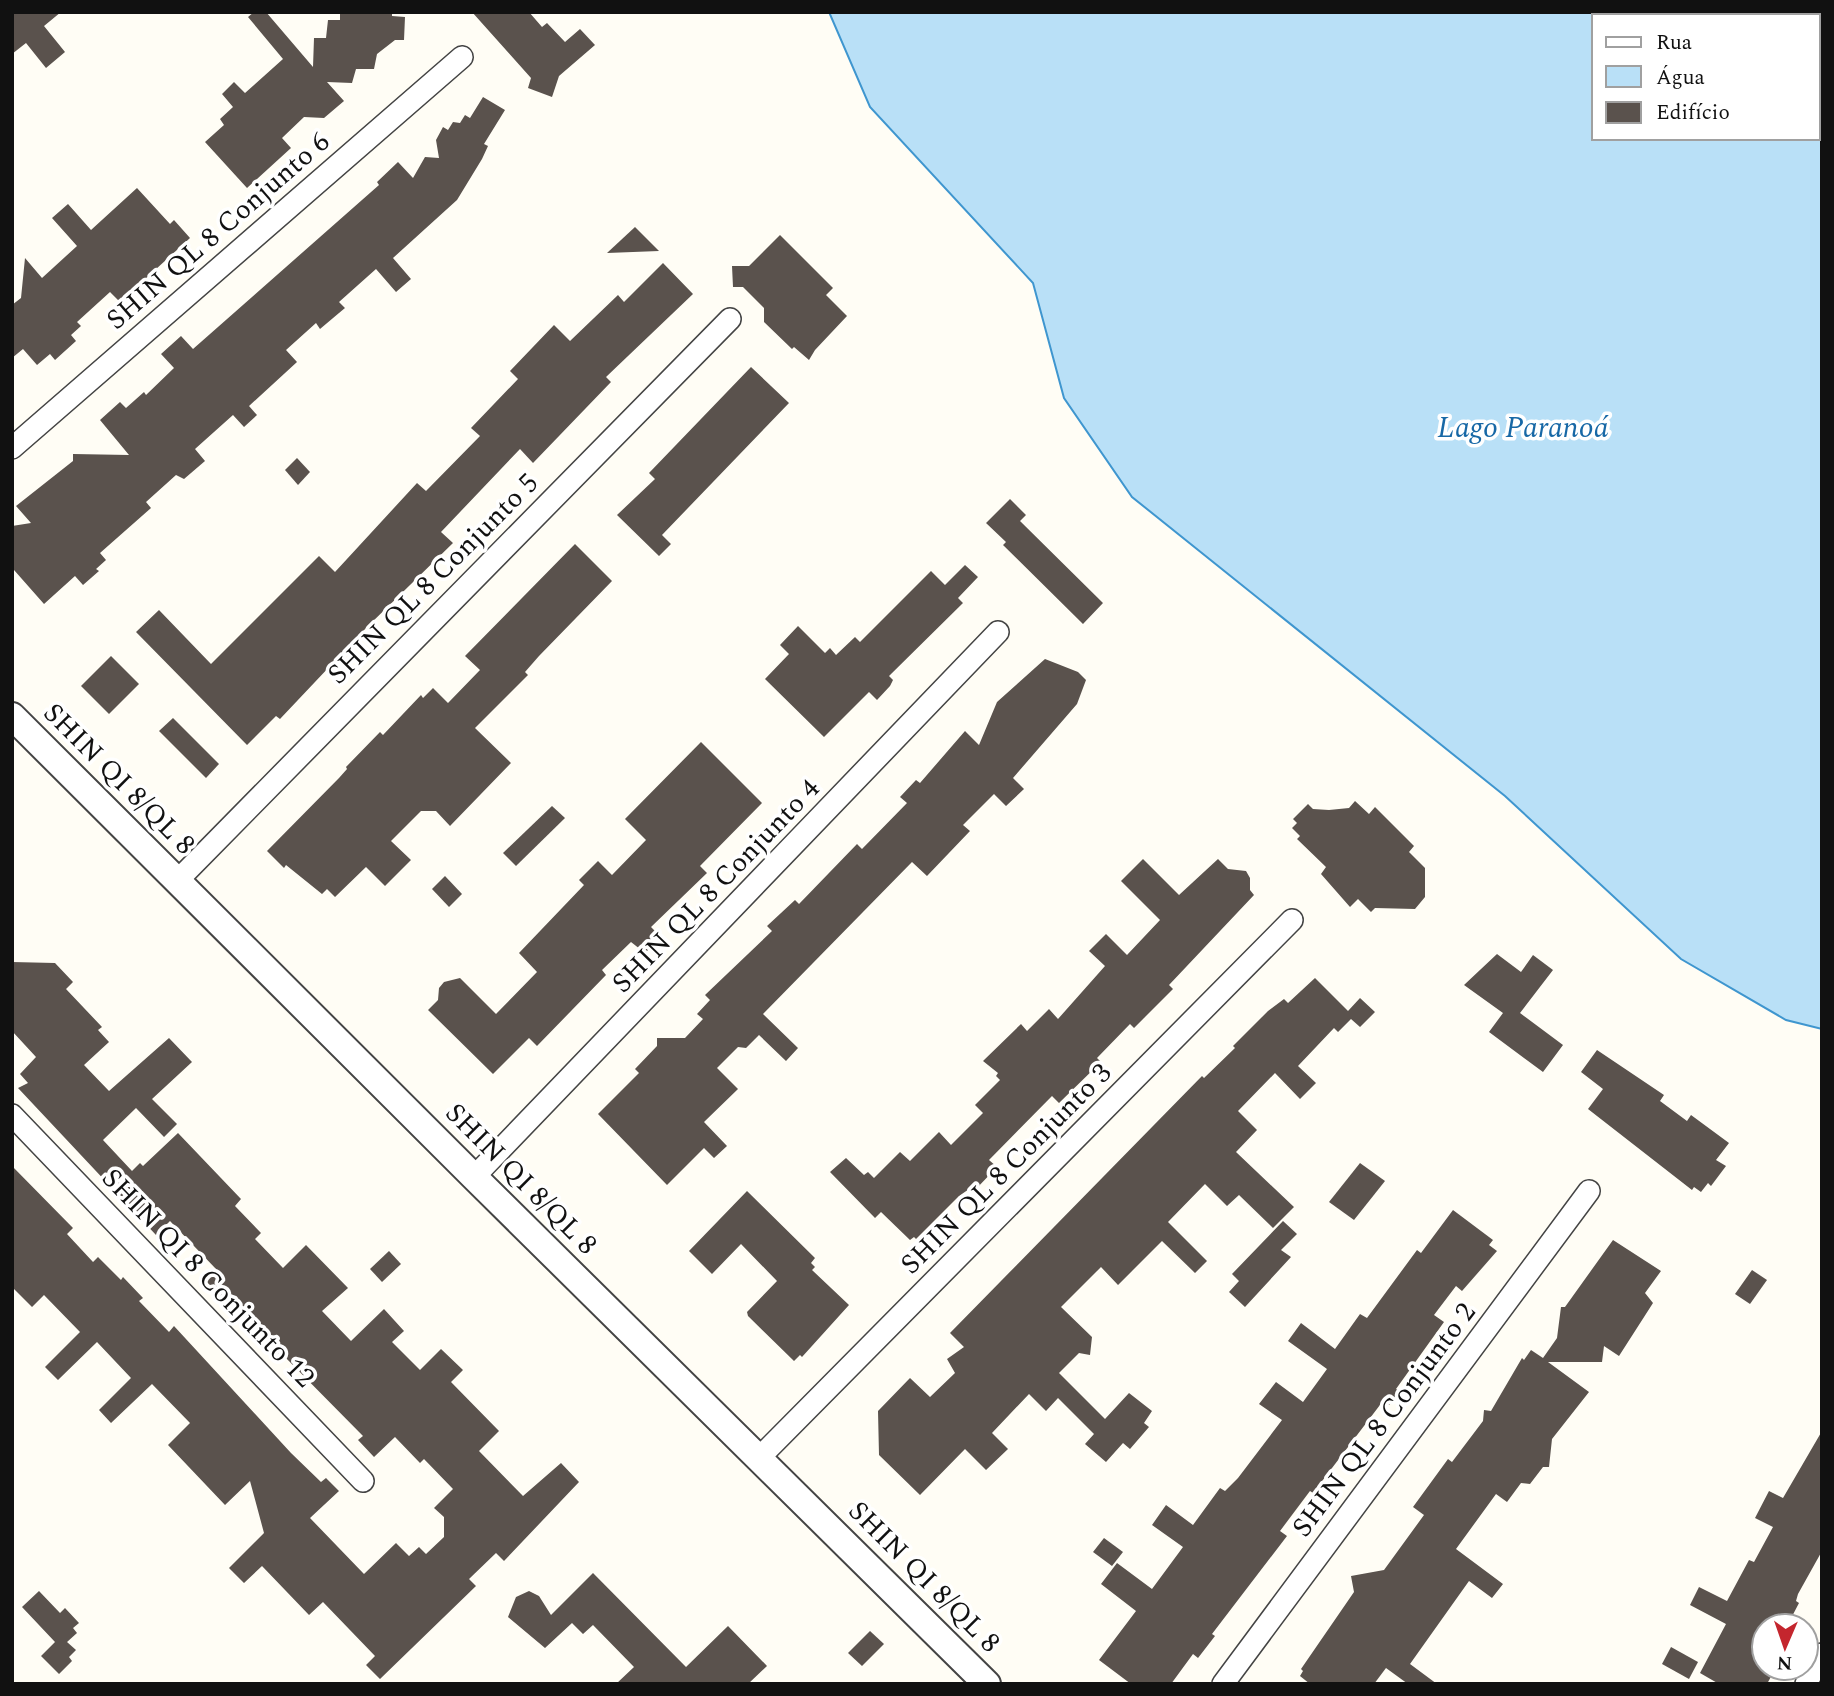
<svg xmlns="http://www.w3.org/2000/svg" width="1834" height="1696" font-family="Spectral,serif">
	<style>
		.water { fill: #b9e0f7; stroke: #3f96cf; stroke-width: 2; fill-rule: evenodd }
		.building { fill: #5a524d }
		.lines { fill: none; stroke-linecap: round; stroke-linejoin: round }
		.minor-casing { stroke: #444; stroke-width: 24 }
		.tertiary-casing { stroke: #444; stroke-width: 30 }
		.minor { stroke: #fff; stroke-width: 21 }
		.tertiary { stroke: #fff; stroke-width: 26 }
		.labels { text-anchor: middle; dominant-baseline: central; stroke-width: 7; stroke-linejoin: round; paint-order: stroke }
		.street-label { font-size: 28px; fill: #111; stroke: #fff }
		.water-label { font-size: 30px; font-style: italic; fill: #1768a6; stroke: #fff }
	</style>
	<rect width="100%" height="100%" fill="#fffdf5"/>
	<!-- water -->
	<path class="water" d="M829 12H1822V1029L1786 1020 1681 959 1505 796 1132 497 1064 398 1033 283 870 107ZM1594 16H1818V138H1594Z"/>
	<!-- building -->
	<g class="building">
		<polygon points="12,12 61,12 44,26 65,52 46,68 26,43 12,54"/>
		<polygon points="254,12 266,12 313,67 314,38 326,38 328,20 340,20 340,12 392,12 392,16 405,17 404,40 395,40 377,54 374,69 356,69 352,83 327,82 344,101 324,118 304,117 282,138 291,148 247,188 205,142 224,125 220,119 233,107 222,94 234,82 245,93 283,59 248,17"/>
		<polygon points="472,12 529,12 542,27 547,23 565,42 580,29 595,45 559,76 552,97 528,88 531,78"/>
		<polygon points="483,97 505,110 484,144 488,146 482,159 457,200 393,258 411,279 396,292 376,269 339,302 345,308 339,313 320,329 316,323 286,350 297,362 249,406 257,415 244,427 233,415 195,449 205,461 184,479 176,475 146,502 151,508 100,553 106,560 96,569 99,571 83,585 75,576 44,604 14,570 12,526 31,523 16,506 73,461 73,454 129,455 100,420 120,402 126,408 144,392 146,395 174,368 161,354 181,336 193,349 379,185 377,182 398,162 413,178 425,157 439,158 436,140 443,127 448,130 453,122 460,123 465,115 470,118"/>
		<polygon points="137,188 170,224 174,220 190,238 120,302 110,292 77,322 81,326 71,335 76,341 55,360 50,354 37,365 23,349 12,358 12,305 21,298 25,258 42,278 77,246 52,218 68,204 91,230"/>
		<polygon points="635,227 659,251 607,253"/>
		<polygon points="780,235 833,288 826,295 847,316 815,350 809,360 794,347 792,349 764,322 764,308 743,287 733,287 732,266 749,266"/>
		<polygon points="663,263 693,294 606,377 611,382 533,463 520,449 441,532 453,543 366,628 280,719 276,716 247,745 136,632 159,610 211,664 319,556 335,572 417,483 426,491 480,436 471,428 518,379 510,371 554,325 570,341 618,295 624,302"/>
		<polygon points="751,367 789,403 662,535 671,544 659,556 617,515 655,479 649,473"/>
		<polygon points="297,458 310,472 298,485 285,470"/>
		<polygon points="1010,499 1026,515 1020,521 1103,603 1083,624 1003,545 1006,542 986,523"/>
		<polygon points="575,544 612,581 539,656 525,672 528,675 475,728 511,763 450,826 436,811 421,811 391,841 411,860 385,886 366,867 335,897 327,889 322,894 286,865 284,868 267,851 339,778 347,769 346,767 380,732 383,735 421,695 423,698 433,688 448,703 480,670 465,656"/>
		<polygon points="965,565 978,577 958,598 963,603 889,676 893,680 890,686 877,700 869,692 824,737 765,679 789,654 780,645 798,626 825,653 830,648 836,655 855,637 860,642 931,571 945,585"/>
		<polygon points="111,656 139,684 109,714 81,686"/>
		<polygon points="1045,659 1078,672 1086,680 1077,704 1013,778 1024,789 1006,806 994,794 963,825 970,831 927,876 912,862 763,1014 798,1048 786,1061 759,1035 746,1048 738,1047 717,1068 738,1089 704,1122 727,1146 714,1158 704,1148 667,1185 598,1114 639,1073 635,1069 657,1046 657,1038 685,1038 703,1019 697,1014 710,1000 705,995 772,931 767,926 795,900 799,904 857,844 862,849 907,803 900,797 916,780 920,783 965,731 979,745 997,702"/>
		<polygon points="173,718 219,764 206,778 159,731"/>
		<polygon points="701,742 762,803 700,866 707,873 651,927 661,937 645,953 631,942 602,970 606,975 537,1046 529,1038 493,1074 428,1010 438,1000 439,988 444,982 460,978 496,1014 537,972 519,953 584,885 579,880 598,861 612,875 646,840 625,819"/>
		<polygon points="1355,801 1369,814 1375,807 1414,846 1409,852 1425,868 1425,897 1415,909 1375,908 1371,912 1358,899 1350,907 1321,874 1326,867 1297,839 1300,836 1292,828 1297,823 1293,819 1308,804 1313,809 1329,810 1349,808"/>
		<polygon points="552,806 565,818 516,866 503,853"/>
		<polygon points="1143,859 1179,895 1218,859 1228,869 1246,871 1250,878 1250,890 1254,895 1169,985 1173,989 1134,1028 1130,1024 1097,1058 1101,1062 1059,1103 1052,1096 989,1160 997,1167 975,1190 972,1187 959,1196 916,1239 914,1237 910,1240 881,1212 875,1218 830,1172 846,1158 864,1175 868,1172 874,1178 900,1152 910,1161 939,1132 951,1145 983,1113 975,1105 1000,1080 996,1076 998,1073 983,1061 1021,1024 1027,1031 1049,1009 1058,1019 1105,966 1089,951 1106,934 1127,955 1160,920 1121,881"/>
		<polygon points="445,876 462,894 449,907 432,889"/>
		<polygon points="1497,954 1521,972 1533,955 1553,970 1520,1013 1563,1045 1543,1072 1489,1032 1503,1013 1464,985"/>
		<polygon points="12,962 55,963 73,982 66,989 102,1027 98,1030 109,1042 84,1065 109,1091 169,1038 192,1062 152,1099 177,1124 164,1137 136,1108 103,1140 132,1171 140,1163 143,1166 178,1133 241,1199 235,1206 261,1233 255,1239 283,1268 306,1245 348,1288 322,1311 351,1341 384,1309 404,1331 392,1342 420,1370 441,1349 463,1370 451,1382 499,1431 479,1451 523,1496 561,1463 579,1482 504,1561 496,1553 469,1579 476,1586 380,1679 366,1665 375,1656 323,1602 309,1615 262,1566 244,1583 229,1568 264,1533 250,1481 225,1505 168,1445 190,1423 152,1384 111,1423 99,1410 131,1378 97,1342 58,1380 45,1367 80,1332 44,1295 32,1307 12,1287 12,1166 73,1228 67,1234 93,1262 98,1257 121,1280 123,1277 143,1298 139,1301 169,1332 174,1326 291,1453 321,1482 326,1478 339,1491 310,1518 364,1574 396,1543 409,1556 419,1547 426,1554 444,1537 444,1517 434,1508 453,1489 424,1459 420,1463 395,1437 374,1457 358,1440 363,1436 280,1352 276,1356 205,1280 216,1269 170,1221 156,1235 18,1088 28,1083 20,1074 36,1057 12,1031"/>
		<polygon points="1315,978 1348,1011 1360,998 1375,1012 1360,1027 1351,1019 1338,1032 1334,1028 1298,1066 1316,1083 1300,1099 1275,1073 1238,1111 1257,1130 1236,1152 1294,1207 1273,1228 1239,1195 1227,1206 1205,1184 1168,1222 1207,1261 1195,1273 1162,1241 1118,1285 1101,1267 1061,1307 1092,1337 1090,1355 1079,1353 1059,1373 1105,1419 1129,1393 1152,1411 1144,1423 1149,1427 1130,1449 1123,1443 1106,1462 1085,1444 1094,1434 1058,1398 1046,1411 1029,1394 992,1433 1008,1449 986,1470 965,1449 920,1495 879,1455 878,1411 910,1378 930,1397 955,1373 947,1359 964,1347 950,1333 1202,1076 1204,1078 1235,1048 1233,1046 1268,1011 1284,999 1288,1003"/>
		<polygon points="1597,1050 1664,1095 1660,1101 1687,1121 1691,1115 1729,1143 1716,1160 1726,1166 1711,1186 1708,1183 1701,1192 1694,1187 1692,1190 1588,1109 1603,1089 1581,1072"/>
		<polygon points="1360,1163 1385,1181 1354,1220 1329,1202"/>
		<polygon points="747,1191 815,1258 811,1263 815,1267 812,1270 849,1305 802,1357 800,1355 794,1361 748,1316 747,1312 777,1281 741,1244 712,1274 689,1251"/>
		<polygon points="1453,1210 1493,1240 1489,1245 1497,1251 1462,1291 1456,1286 1434,1315 1444,1322 1396,1389 1400,1391 1389,1405 1383,1401 1313,1493 1310,1491 1280,1531 1287,1536 1212,1634 1215,1636 1198,1658 1193,1654 1171,1684 1131,1684 1099,1660 1136,1611 1101,1584 1117,1563 1152,1589 1183,1547 1152,1525 1166,1505 1193,1525 1220,1488 1225,1491 1238,1478 1282,1420 1259,1404 1276,1382 1303,1402 1327,1369 1288,1341 1301,1323 1335,1349 1360,1314 1367,1318 1417,1250 1421,1253"/>
		<polygon points="1283,1221 1297,1234 1281,1250 1291,1257 1245,1307 1229,1292 1239,1281 1232,1274"/>
		<polygon points="1613,1240 1661,1271 1645,1293 1653,1303 1619,1356 1604,1346 1602,1362 1548,1362 1589,1392 1552,1439 1549,1467 1543,1467 1530,1484 1521,1483 1507,1502 1496,1494 1456,1549 1503,1584 1492,1598 1469,1581 1410,1664 1437,1684 1408,1684 1386,1668 1374,1684 1310,1684 1300,1676 1303,1671 1301,1669 1354,1592 1351,1576 1384,1570 1424,1515 1413,1507 1448,1459 1452,1462 1483,1421 1484,1410 1491,1411 1522,1358 1524,1360 1531,1350 1543,1358 1557,1338 1561,1307 1565,1307"/>
		<polygon points="389,1251 401,1264 382,1282 370,1269"/>
		<polygon points="1752,1270 1767,1280 1750,1304 1735,1294"/>
		<polygon points="1822,1431 1822,1551 1798,1594 1796,1601 1799,1603 1787,1626 1764,1626 1764,1668 1774,1671 1767,1684 1719,1684 1700,1673 1726,1624 1690,1605 1699,1587 1727,1601 1749,1560 1754,1562 1773,1527 1755,1518 1769,1491 1783,1498"/>
		<polygon points="1104,1538 1123,1552 1112,1566 1093,1552"/>
		<polygon points="593,1573 686,1667 728,1626 767,1666 748,1684 616,1684 634,1667 593,1625 583,1634 572,1623 545,1648 508,1617 516,1597 529,1591 539,1596 551,1615"/>
		<polygon points="39,1591 60,1613 65,1608 79,1623 73,1628 77,1633 67,1642 76,1650 69,1657 72,1661 59,1674 41,1656 55,1642 22,1607"/>
		<polygon points="870,1631 884,1644 862,1666 848,1653"/>
		<polygon points="1671,1647 1698,1662 1689,1679 1662,1664"/>
	</g>
	<g class="lines">
		<defs>
			<g id="minor">
				<polyline points="12,448 462,57"/>
				<polyline points="177,881 730,319"/>
				<polyline points="12,1115 363,1481"/>
				<polyline points="474,1177 998,632"/>
				<polyline points="759,1458 1292,920"/>
				<polyline points="1223,1684 1589,1191"/>
				<polyline points="1806,1684 1822,1654"/>
			</g>
			<polyline id="tertiary" points="12,716 474,1177 987,1684"/>
		</defs>
		<!-- minor casing -->
		<use href="#minor" class="minor-casing"/>
		<!-- tertiary casing -->
		<use href="#tertiary" class="tertiary-casing"/>
		<!-- minor -->
		<use href="#minor" class="minor"/>
		<!-- tertiary -->
		<use href="#tertiary" class="tertiary"/>
	</g>
	<g class="labels">
		<!-- street labels -->
		<g class="street-label">
			<text transform="translate(218 231) rotate(-41)">SHIN QL 8 Conjunto 6</text>
			<text transform="translate(433 579) rotate(-45)">SHIN QL 8 Conjunto 5</text>
			<text transform="translate(119 779) rotate(45)">SHIN QI 8/QL 8</text>
			<text transform="translate(716 886) rotate(-46)">SHIN QL 8 Conjunto 4</text>
			<text transform="translate(1006 1169) rotate(-45)">SHIN QL 8 Conjunto 3</text>
			<text transform="translate(521 1179) rotate(45)">SHIN QI 8/QL 8</text>
			<text transform="translate(208 1278) rotate(46)">SHIN QI 8 Conjunto 12</text>
			<text transform="translate(1384 1420) rotate(-53)">SHIN QL 8 Conjunto 2</text>
			<text transform="translate(924 1577) rotate(45)">SHIN QI 8/QL 8</text>
		</g>
		<!-- water labels -->
		<g class="water-label">
			<text x="1523" y="428">Lago Paranoá</text>
		</g>
	</g>
	<!-- border -->
	<rect width="1834" height="1696" fill="none" stroke="#111111" stroke-width="28"/>
	<!-- legend -->
	<rect x="1592" y="14" width="228" height="126" fill="#ffffff" stroke="#a0a0a0" stroke-width="2"/>
	<rect x="1606" y="37" width="35" height="10" fill="#ffffff" stroke="#a0a0a0" stroke-width="2"/>
	<text x="1656" y="49" font-size="21" fill="#111111">Rua</text>
	<rect x="1606" y="66" width="35" height="21" fill="#b9e0f7" stroke="#a0a0a0" stroke-width="2"/>
	<text x="1656" y="84" font-size="21" fill="#111111">Água</text>
	<rect x="1606" y="102" width="35" height="21" fill="#5a524d" stroke="#a0a0a0" stroke-width="2"/>
	<text x="1656" y="119" font-size="21" fill="#111111">Edifício</text>
	<!-- north arrow -->
	<g transform="translate(1785 1647) rotate(182)"><circle r="33" fill="#ffffff" stroke="#a0a0a0" stroke-width="2"/>
	<path d="M0-5L12 26L0 18L-12 26Z" fill="#c4262e"/>
	<text y="-10" font-size="19" font-weight="bold" text-anchor="middle" fill="#111111">N</text>
	</g>
</svg>
